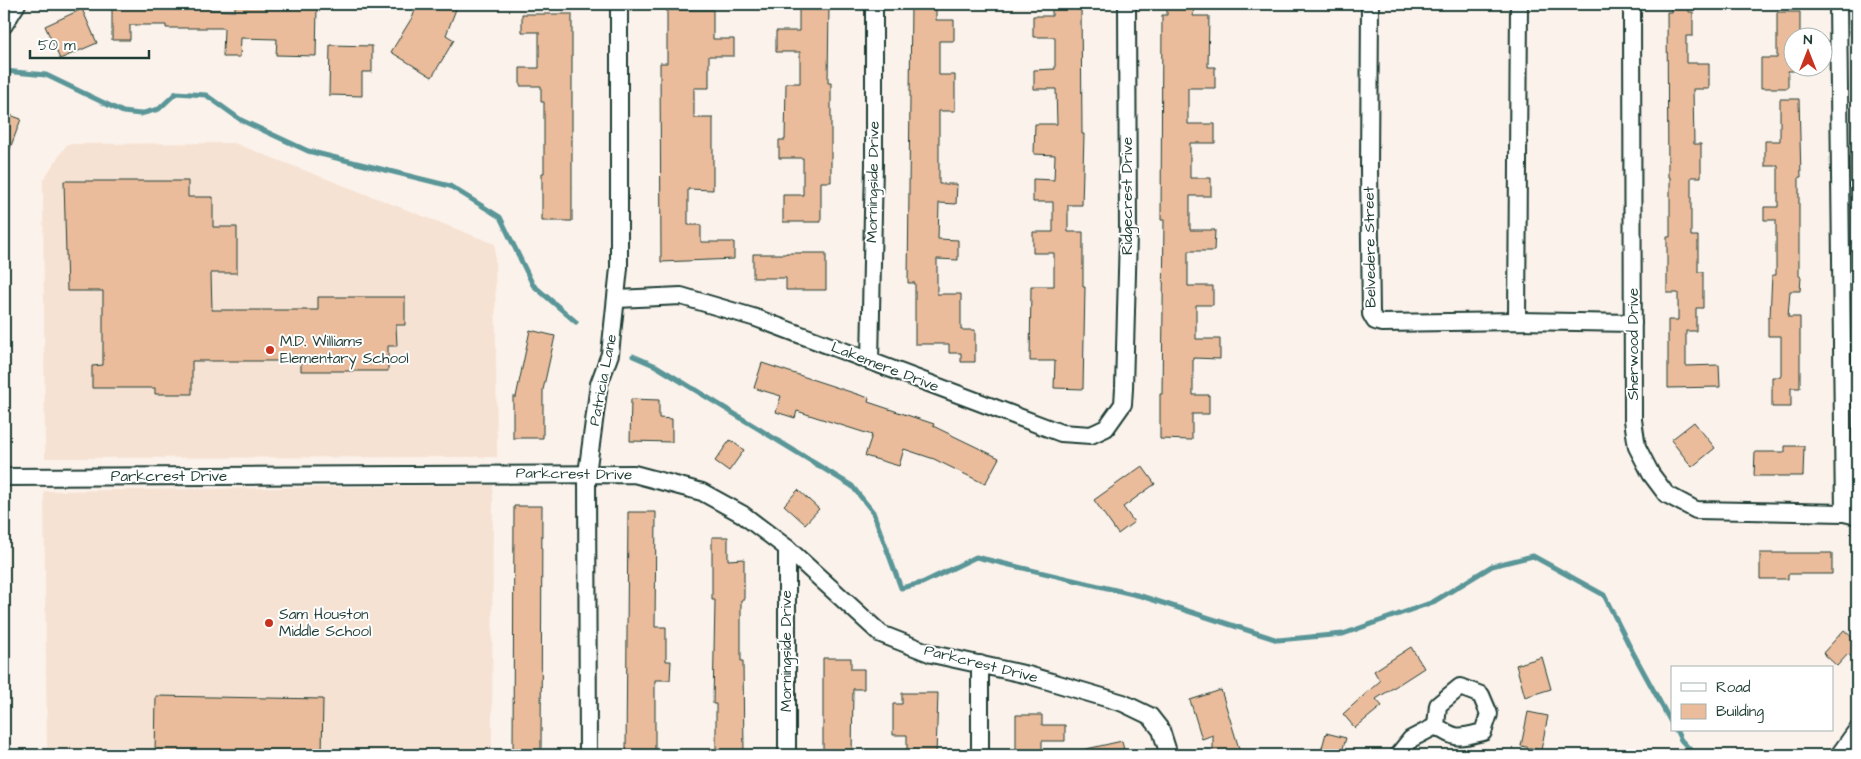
<svg xmlns="http://www.w3.org/2000/svg" width="1861" height="759" font-family="'Architects Daughter',sans-serif">
	<style>
		.built { fill: #f6e2d3 }
		.lines { fill: none; stroke-linecap: round; stroke-linejoin: round }
		.stream { stroke: #5a9698; stroke-width: 5 }
		.building { fill: #eabc9b; stroke: #1f3d34 }
		.minor-casing { stroke: #1f3d34; stroke-width: 20 }
		.minor { stroke: #fff; stroke-width: 16 }
		.poi-dot { fill: #c8321e; stroke: #fff; stroke-width: 2 }
		.labels { text-anchor: middle; dominant-baseline: central; stroke-width: 4; stroke-linejoin: round; paint-order: stroke }
		.street-label { font-size: 15px; fill: #1f3d34; stroke: #fff }
		.poi-label { font-size: 15px; fill: #1f3d34; stroke: #fff; text-anchor: start }
	</style>
	<rect width="100%" height="100%" fill="#fbf2eb"/>
	<filter id="ink" filterUnits="userSpaceOnUse"><feTurbulence type="fractalNoise" baseFrequency=".02" numOctaves="2"/><feDisplacementMap in="SourceGraphic" scale="10" xChannelSelector="R" yChannelSelector="G"/><feConvolveMatrix kernelMatrix="1 2 1 2 8 2 1 2 1" color-interpolation-filters="sRGB"/></filter>
	<g filter="url(#ink)">
		<!-- built -->
		<g class="built">
			<polygon points="234,143 495,244 497,457 45,458 43,180 67,144"/>
			<polygon points="493,485 492,755 47,755 44,491"/>
		</g>
		<g class="lines">
			<!-- stream -->
			<g class="stream">
				<polyline points="4,71 46,75 123,112 140,114 159,109 176,93 206,95 241,120 308,151 450,186 500,217 533,285 576,322"/>
				<polyline points="633,356 656,366 852,486 873,512 901,588 922,583 976,557 1141,596 1278,640 1343,634 1433,602 1492,566 1533,556 1604,595 1631,649 1672,724"/>
				<polyline points="1676,730 1681,740 1695,755"/>
			</g>
		</g>
		<!-- building -->
		<g class="building">
			<polygon points="112,4 210,6 210,10 235,11 235,4 317,7 316,56 276,55 277,39 241,38 240,57 223,57 224,28 166,28 166,25 130,25 130,40 112,40"/>
			<polygon points="417,4 458,4 446,35 454,40 432,77 391,52 413,16"/>
			<polygon points="799,4 829,4 828,83 831,83 831,182 821,182 821,222 783,222 783,195 803,195 803,158 779,158 779,140 785,140 786,83 800,83 800,52 776,52 776,31 799,31"/>
			<polygon points="911,4 936,4 936,20 954,20 954,41 939,41 939,75 955,75 955,111 939,111 939,184 957,184 956,204 939,203 938,239 958,240 958,260 937,259 937,294 961,294 961,330 975,330 975,362 961,362 961,353 949,353 949,344 915,344 915,283 908,283"/>
			<polygon points="1052,4 1081,4 1082,134 1084,134 1082,205 1068,205 1068,232 1083,232 1083,287 1085,287 1083,389 1054,388 1055,361 1030,361 1031,286 1054,286 1054,253 1033,253 1033,232 1053,232 1053,202 1033,202 1033,179 1054,180 1055,155 1034,154 1035,124 1057,124 1056,89 1034,89 1034,70 1055,69 1055,37 1033,37 1033,16 1052,16"/>
			<polygon points="1167,4 1194,4 1193,16 1209,16 1208,67 1215,67 1215,88 1188,88 1188,124 1215,124 1215,143 1190,143 1190,178 1211,178 1211,196 1190,196 1190,230 1215,230 1214,251 1188,251 1188,286 1213,286 1213,305 1196,305 1196,339 1220,339 1220,359 1193,358 1193,395 1209,395 1209,414 1192,414 1192,440 1160,439 1160,394 1162,394 1164,220 1161,220 1162,15 1167,15"/>
			<polygon points="1671,4 1689,4 1689,12 1693,12 1693,36 1686,36 1686,63 1709,63 1709,89 1693,89 1694,144 1701,144 1701,177 1691,177 1691,236 1698,236 1698,272 1703,272 1703,308 1696,308 1696,331 1686,331 1686,366 1719,365 1720,387 1668,388 1668,320 1678,320 1678,293 1667,293 1667,237 1670,237 1670,177 1668,177 1667,12 1671,12"/>
			<polygon points="82,9 97,43 60,59 45,26"/>
			<polygon points="667,10 713,10 713,39 734,39 734,56 709,56 709,88 694,88 694,118 713,118 713,190 688,189 688,225 701,225 701,242 734,242 734,259 661,262 660,63 667,63"/>
			<polygon points="1777,12 1800,12 1800,38 1794,38 1794,71 1788,71 1788,88 1761,88 1761,58 1777,58"/>
			<polygon points="522,14 572,14 572,221 542,221 542,173 544,173 544,102 541,102 541,86 520,86 520,68 539,68 539,32 522,32"/>
			<polygon points="330,45 372,46 372,72 362,72 362,96 329,95"/>
			<polygon points="1780,99 1799,99 1801,177 1799,177 1799,276 1801,277 1800,291 1790,291 1788,317 1800,317 1800,388 1791,388 1791,407 1772,407 1772,377 1781,377 1781,336 1768,336 1768,317 1770,317 1772,275 1776,275 1776,220 1764,220 1764,207 1778,207 1778,166 1765,166 1765,141 1780,141"/>
			<polygon points="4,113 21,119 5,162 4,161"/>
			<polygon points="64,181 188,181 188,197 213,197 213,227 237,227 237,273 211,273 212,310 318,310 318,297 405,297 405,325 396,325 397,346 388,346 388,371 301,371 301,361 192,361 192,394 155,394 155,388 92,388 92,366 103,365 103,291 67,291"/>
			<polygon points="786,253 826,253 826,290 786,290 786,278 753,278 753,254 786,254"/>
			<polygon points="530,330 555,336 543,390 543,438 513,438 513,397 516,397"/>
			<polygon points="762,363 869,398 868,402 934,424 933,426 999,458 985,484 934,459 904,449 899,466 865,456 872,435 797,411 795,418 776,412 781,396 754,388"/>
			<polygon points="631,399 659,400 659,418 672,419 672,442 630,441"/>
			<polygon points="1694,422 1715,448 1692,467 1671,440"/>
			<polygon points="730,440 744,450 729,471 715,461"/>
			<polygon points="1785,446 1804,446 1803,476 1754,476 1755,452 1785,452"/>
			<polygon points="1142,466 1155,484 1123,507 1134,522 1118,534 1094,500"/>
			<polygon points="798,490 819,509 805,524 784,505"/>
			<polygon points="514,506 542,506 541,752 513,752"/>
			<polygon points="628,512 656,512 655,627 666,627 666,661 671,661 670,680 655,680 655,753 626,753"/>
			<polygon points="712,537 728,537 728,560 744,559 744,600 741,600 741,661 743,661 744,754 716,754 716,704 713,704 715,600 712,600"/>
			<polygon points="1760,553 1832,553 1832,574 1788,574 1788,579 1760,579"/>
			<polygon points="1844,630 1857,642 1857,662 1848,654 1837,666 1823,653"/>
			<polygon points="1411,647 1424,668 1376,699 1382,706 1355,728 1343,714 1380,681 1374,671"/>
			<polygon points="1542,657 1551,689 1525,697 1516,665"/>
			<polygon points="823,658 851,658 851,669 864,669 864,689 853,689 852,755 823,755"/>
			<polygon points="1221,690 1241,755 1213,755 1213,735 1202,739 1190,700"/>
			<polygon points="902,693 938,693 936,755 907,755 907,735 893,735 893,704 902,704"/>
			<polygon points="156,696 323,699 322,755 155,755"/>
			<polygon points="1528,712 1548,716 1541,750 1521,746"/>
			<polygon points="1016,715 1042,715 1042,725 1065,725 1065,741 1042,741 1042,753 1016,753"/>
			<polygon points="1326,733 1346,738 1341,755 1320,755"/>
			<polygon points="1122,741 1125,755 1082,755 1082,750"/>
		</g>
		<g class="lines">
			<defs>
				<g id="minor">
					<polyline points="1370,4 1369,169 1371,314 1375,321 1382,323 1517,321 1633,323"/>
					<polyline points="1632,4 1633,420 1637,447 1651,474 1666,494 1696,510 1844,513 1857,516"/>
					<polyline points="1838,4 1844,513"/>
					<polyline points="4,25 17,4"/>
					<polyline points="617,299 681,296 756,318 1061,433 1091,435 1106,428 1123,404 1124,388 1128,234 1127,4"/>
					<polyline points="1517,321 1519,4"/>
					<polyline points="870,361 874,164 874,4"/>
					<polyline points="4,477 634,474 702,492 742,514 787,548 881,634 932,654 1028,675 1123,703 1150,716 1161,730 1169,755"/>
					<path d="M1460 687 1481 695 1489 714 1483 732C1459 738 1456 740 1436 726L1438 705Z"/>
					<polyline points="588,755 587,474 599,384 610,354 619,268 619,4"/>
					<polyline points="787,755 787,548"/>
					<polyline points="980,755 980,664"/>
					<polyline points="1398,755 1411,739 1436,726"/>
					<polyline points="1839,755 1857,730"/>
				</g>
			</defs>
			<!-- minor casing -->
			<use href="#minor" class="minor-casing"/>
			<!-- minor -->
			<use href="#minor" class="minor"/>
		</g>
	</g>
	<!-- markers -->
	<g class="poi-dot">
		<circle cx="270" cy="350" r="5"/>
		<circle cx="269" cy="623" r="5"/>
	</g>
	<g class="labels">
		<!-- street labels -->
		<g class="street-label">
			<text transform="translate(873 182) rotate(-89)">Morningside Drive</text>
			<text transform="translate(1127 196) rotate(-90)">Ridgecrest Drive</text>
			<text transform="translate(1370 247) rotate(-91)">Belvedere Street</text>
			<text transform="translate(1633 344) rotate(-90)">Sherwood Drive</text>
			<text transform="translate(885 367) rotate(21)">Lakemere Drive</text>
			<text transform="translate(603 380) rotate(-79)">Patricia Lane</text>
			<text transform="translate(574 474) rotate(1)">Parkcrest Drive</text>
			<text x="169" y="476">Parkcrest Drive</text>
			<text transform="translate(786 651) rotate(-90)">Morningside Drive</text>
			<text transform="translate(981 664) rotate(14)">Parkcrest Drive</text>
		</g>
		<!-- poi labels -->
		<g class="poi-label">
			<text x="280" y="341">M.D. Williams<tspan x="280" dy="17">Elementary School</tspan></text>
			<text x="279" y="614">Sam Houston<tspan x="279" dy="17">Middle School</tspan></text>
		</g>
	</g>
	<!-- margin -->
	<rect width="1861" height="759" fill="none" stroke="#fff" stroke-width="20"/>
	<rect x="10" y="10" width="1841" height="739" fill="none" stroke="#1f3d34" stroke-width="2" filter="url(#ink)"/>
	<!-- legend -->
	<rect x="1671" y="666" width="162" height="65" fill="#ffffff" stroke="#a5b1ae"/>
	<rect x="1681" y="683" width="25" height="8" fill="#ffffff" stroke="#a5b1ae"/>
	<text x="1716" y="692" font-size="15" fill="#1f3d34">Road</text>
	<rect x="1681" y="704" width="25" height="15" fill="#eabc9b" stroke="#a5b1ae"/>
	<text x="1716" y="716" font-size="15" fill="#1f3d34">Building</text>
	<!-- north arrow -->
	<g transform="translate(1808 52)"><circle r="24" fill="#ffffff" stroke="#a5b1ae"/>
	<path d="M0-4L9 19L0 12L-9 19Z" fill="#c8321e"/>
	<text y="-8" font-size="14" font-weight="bold" text-anchor="middle" fill="#1f3d34">N</text>
	</g>
	<!-- scale -->
	<path d="M30 50v8h119v-8" fill="none" stroke="#1f3d34" stroke-width="2.5"/>
	<text x="38" y="50" font-size="15" fill="#1f3d34" stroke="#ffffff" stroke-width="4" paint-order="stroke">50 m</text>
</svg>
